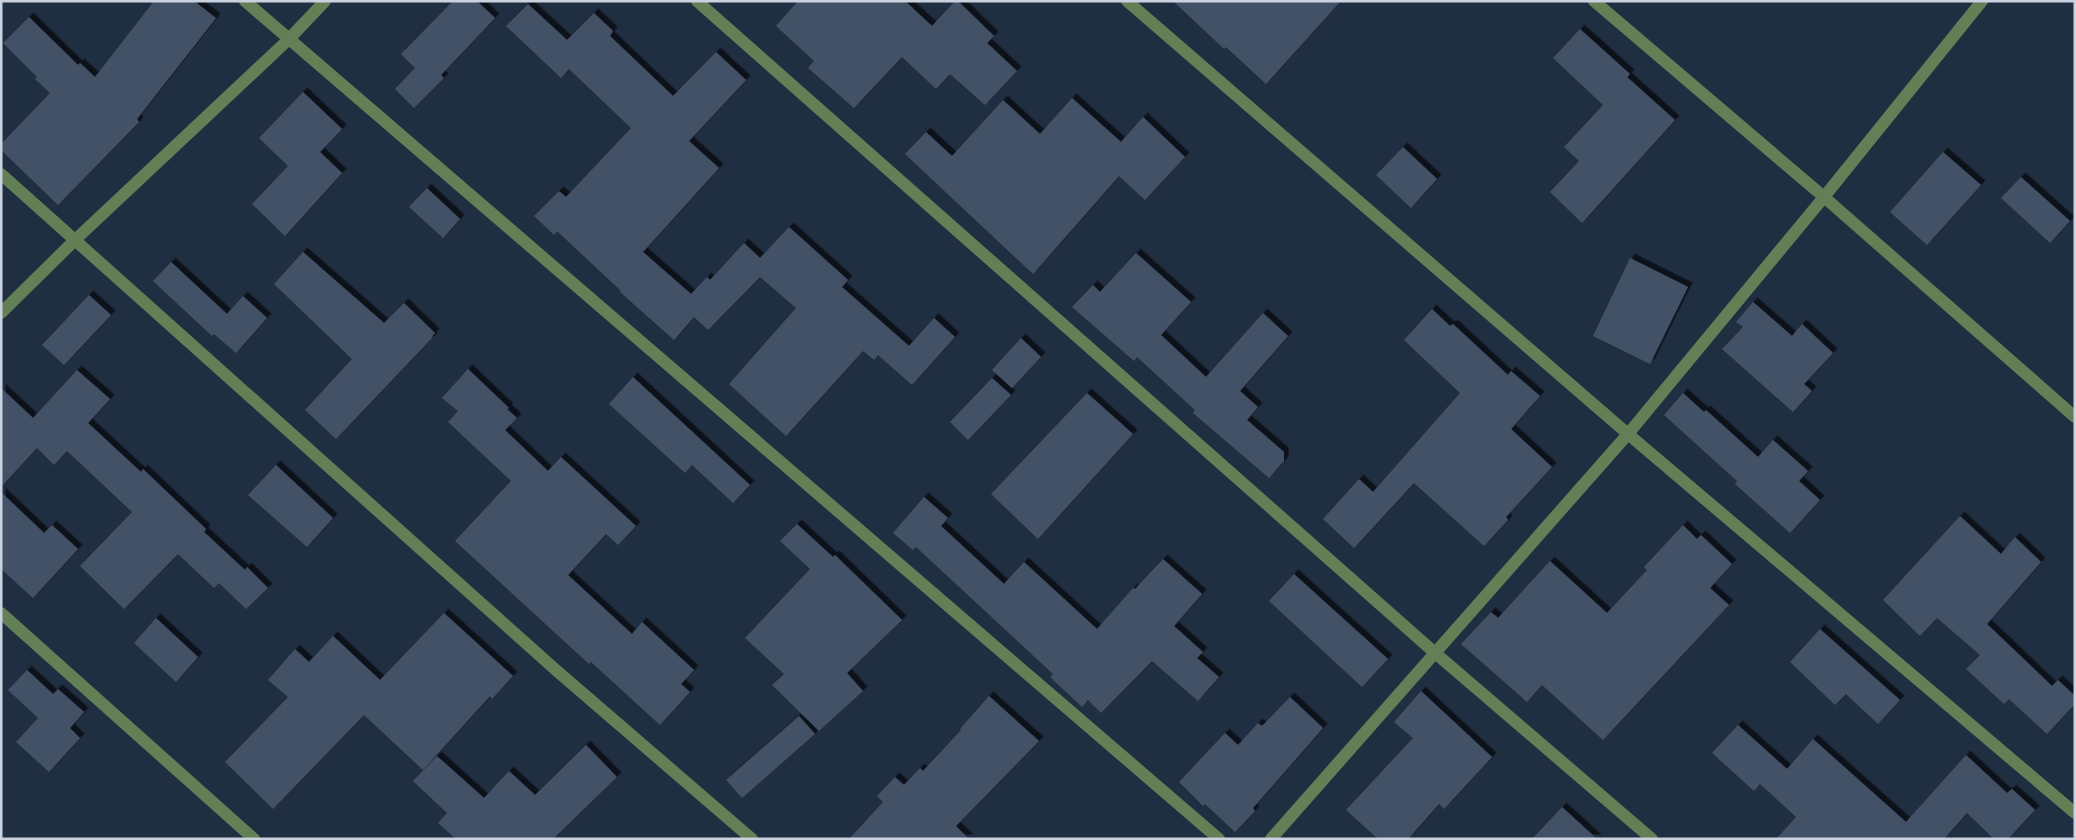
<svg xmlns="http://www.w3.org/2000/svg" width="2076" height="840" font-family="'Alegreya Sans',sans-serif">
	<style>
		.building { fill: #425166; filter: url(#shadow) }
		.lines { fill: none; stroke-linecap: round; stroke-linejoin: round }
		.minor { stroke: #637f56; stroke-width: 12 }
	</style>
	<defs>
		<filter id="shadow"><feDropShadow dx="4.5" dy="-4.5" stdDeviation="0" flood-color="#0009"/></filter>
	</defs>
	<rect width="100%" height="100%" fill="#202e41"/>
	<!-- building -->
	<g class="building">
		<polygon points="154,1 194,1 216,18 137,119 139,122 58,205 1,150 1,144 50,93 35,79 37,77 3,43 29,17 78,65 80,63 95,77"/>
		<polygon points="453,1 477,1 495,18 441,75 444,78 414,108 395,89 415,68 401,54"/>
		<polygon points="798,1 905,1 932,26 955,1 958,1 994,36 987,43 1017,71 985,105 950,74 936,89 902,57 854,108 808,68 814,61 776,26"/>
		<polygon points="1173,1 1341,1 1266,84 1226,47 1224,49"/>
		<polygon points="528,4 567,40 594,13 613,31 610,36 673,96 716,52 746,80 689,141 719,168 643,252 691,294 707,277 710,280 744,243 760,258 789,227 848,280 842,287 909,346 934,318 955,337 912,385 878,355 874,360 863,351 786,436 729,384 796,308 760,277 708,330 694,317 674,340 620,292 621,291 557,231 554,235 534,216 559,191 566,197 631,128 569,69 561,78 506,26"/>
		<polygon points="1580,29 1630,74 1627,77 1675,120 1582,223 1550,192 1579,161 1564,147 1603,105 1553,58"/>
		<polygon points="303,92 342,129 320,152 342,173 285,236 252,204 288,166 259,138"/>
		<polygon points="1072,98 1121,142 1143,117 1185,157 1145,200 1119,176 1033,274 905,154 926,132 952,156 1003,100 1040,134"/>
		<polygon points="1403,147 1437,179 1411,208 1376,175"/>
		<polygon points="1943,152 1981,185 1927,245 1890,212"/>
		<polygon points="2021,177 2070,221 2050,243 2001,198"/>
		<polygon points="427,188 460,219 443,238 409,207"/>
		<polygon points="303,252 384,323 404,303 435,333 432,336 433,337 336,439 305,410 352,359 274,284"/>
		<polygon points="1136,253 1191,302 1161,335 1206,377 1263,313 1288,336 1240,391 1258,407 1247,420 1284,452 1284,461 1269,478 1193,413 1195,410 1137,357 1134,361 1072,307 1093,285 1100,292"/>
		<polygon points="1630,258 1688,287 1650,364 1593,336"/>
		<polygon points="171,262 227,314 243,296 267,318 236,353 214,334 212,336 153,281"/>
		<polygon points="89,295 111,315 64,365 42,345"/>
		<polygon points="1753,302 1792,336 1802,324 1833,353 1804,384 1812,391 1793,412 1722,349 1743,327 1736,322"/>
		<polygon points="1432,309 1450,326 1453,324 1508,375 1511,371 1540,396 1511,429 1552,467 1506,517 1508,520 1484,546 1414,483 1354,548 1323,519 1359,479 1373,492 1460,393 1404,340"/>
		<polygon points="1021,338 1041,357 1012,388 992,370"/>
		<polygon points="468,369 509,408 507,409 517,418 505,430 548,471 561,457 636,526 618,545 606,534 568,575 632,634 642,622 694,670 681,684 690,692 660,725 591,662 589,664 455,541 511,481 448,422 458,411 442,398"/>
		<polygon points="77,370 110,399 88,423 141,472 143,469 206,529 204,532 245,570 247,567 268,588 246,609 219,583 214,588 178,554 124,609 80,566 132,512 67,451 54,465 37,448 1,487 1,388 33,418"/>
		<polygon points="633,377 750,485 733,503 692,465 685,473 609,404"/>
		<polygon points="992,378 1011,395 968,440 950,422"/>
		<polygon points="1087,393 1133,434 1038,539 991,494"/>
		<polygon points="1683,393 1704,412 1706,410 1758,457 1773,440 1808,471 1799,481 1820,500 1790,533 1735,484 1737,481 1664,415"/>
		<polygon points="276,465 333,518 307,547 248,495"/>
		<polygon points="1,492 44,533 52,525 78,549 33,598 1,569"/>
		<polygon points="924,497 948,518 941,526 1004,584 1024,562 1097,629 1133,588 1135,589 1163,559 1202,594 1174,626 1203,652 1197,658 1219,677 1198,701 1152,661 1101,713 1088,700 1082,707 1050,677 1053,674 916,547 913,550 893,533"/>
		<polygon points="1960,516 2001,554 2015,537 2041,562 1987,624 2052,686 2058,680 2075,696 2075,704 2047,734 2009,699 2004,704 1966,669 1980,655 1937,618 1920,636 1883,600"/>
		<polygon points="797,524 833,557 835,555 902,620 847,673 863,691 819,731 772,685 784,674 745,638 810,569 780,541"/>
		<polygon points="1683,525 1697,539 1701,535 1732,564 1710,588 1729,605 1603,740 1542,685 1527,702 1461,644 1491,612 1498,618 1550,561 1607,613 1647,570 1644,567"/>
		<polygon points="1294,574 1388,659 1362,687 1269,601"/>
		<polygon points="444,613 513,676 492,699 490,696 423,770 364,715 273,809 225,762 288,697 268,680 295,649 309,662 333,636 380,680"/>
		<polygon points="156,618 198,657 176,682 134,643"/>
		<polygon points="1820,629 1900,700 1878,724 1846,694 1835,705 1790,662"/>
		<polygon points="27,670 53,694 58,689 84,712 70,728 80,738 49,772 16,742 38,718 8,690"/>
		<polygon points="1421,691 1492,757 1444,809 1439,804 1408,839 1378,839 1346,810 1413,738 1394,722"/>
		<polygon points="989,696 1039,741 956,826 969,839 849,839 883,802 877,796 895,777 904,785 920,768 923,771 961,730 960,729"/>
		<polygon points="1290,697 1323,728 1253,808 1255,811 1235,832 1205,804 1203,806 1179,782 1225,733 1238,745 1258,723 1262,726"/>
		<polygon points="799,716 815,734 742,798 726,780"/>
		<polygon points="1738,725 1787,769 1813,739 1906,822 1966,755 2007,793 2012,789 2035,810 2008,839 1994,839 1967,813 1944,839 1776,839 1796,817 1760,784 1754,791 1712,753"/>
		<polygon points="586,745 617,777 553,839 456,839 438,823 447,813 413,781 437,756 484,798 509,771 535,795"/>
		<polygon points="1562,807 1597,839 1532,839"/>
	</g>
	<g class="lines">
		<!-- minor -->
		<g class="minor">
			<polyline points="245,1 1219,839"/>
			<polyline points="697,1 1434,652 1652,839"/>
			<polyline points="1127,1 1628,434 2075,813"/>
			<polyline points="1594,1 1824,197 2075,417"/>
			<polyline points="1,174 557,671 752,839"/>
			<polyline points="1,313 75,240 288,40 325,1"/>
			<polyline points="1,613 254,839"/>
			<polyline points="1271,839 1628,434 1824,197 1982,1"/>
		</g>
	</g>
	<!-- border -->
	<rect width="2076" height="840" fill="none" stroke="#cad2df" stroke-width="5"/>
</svg>
